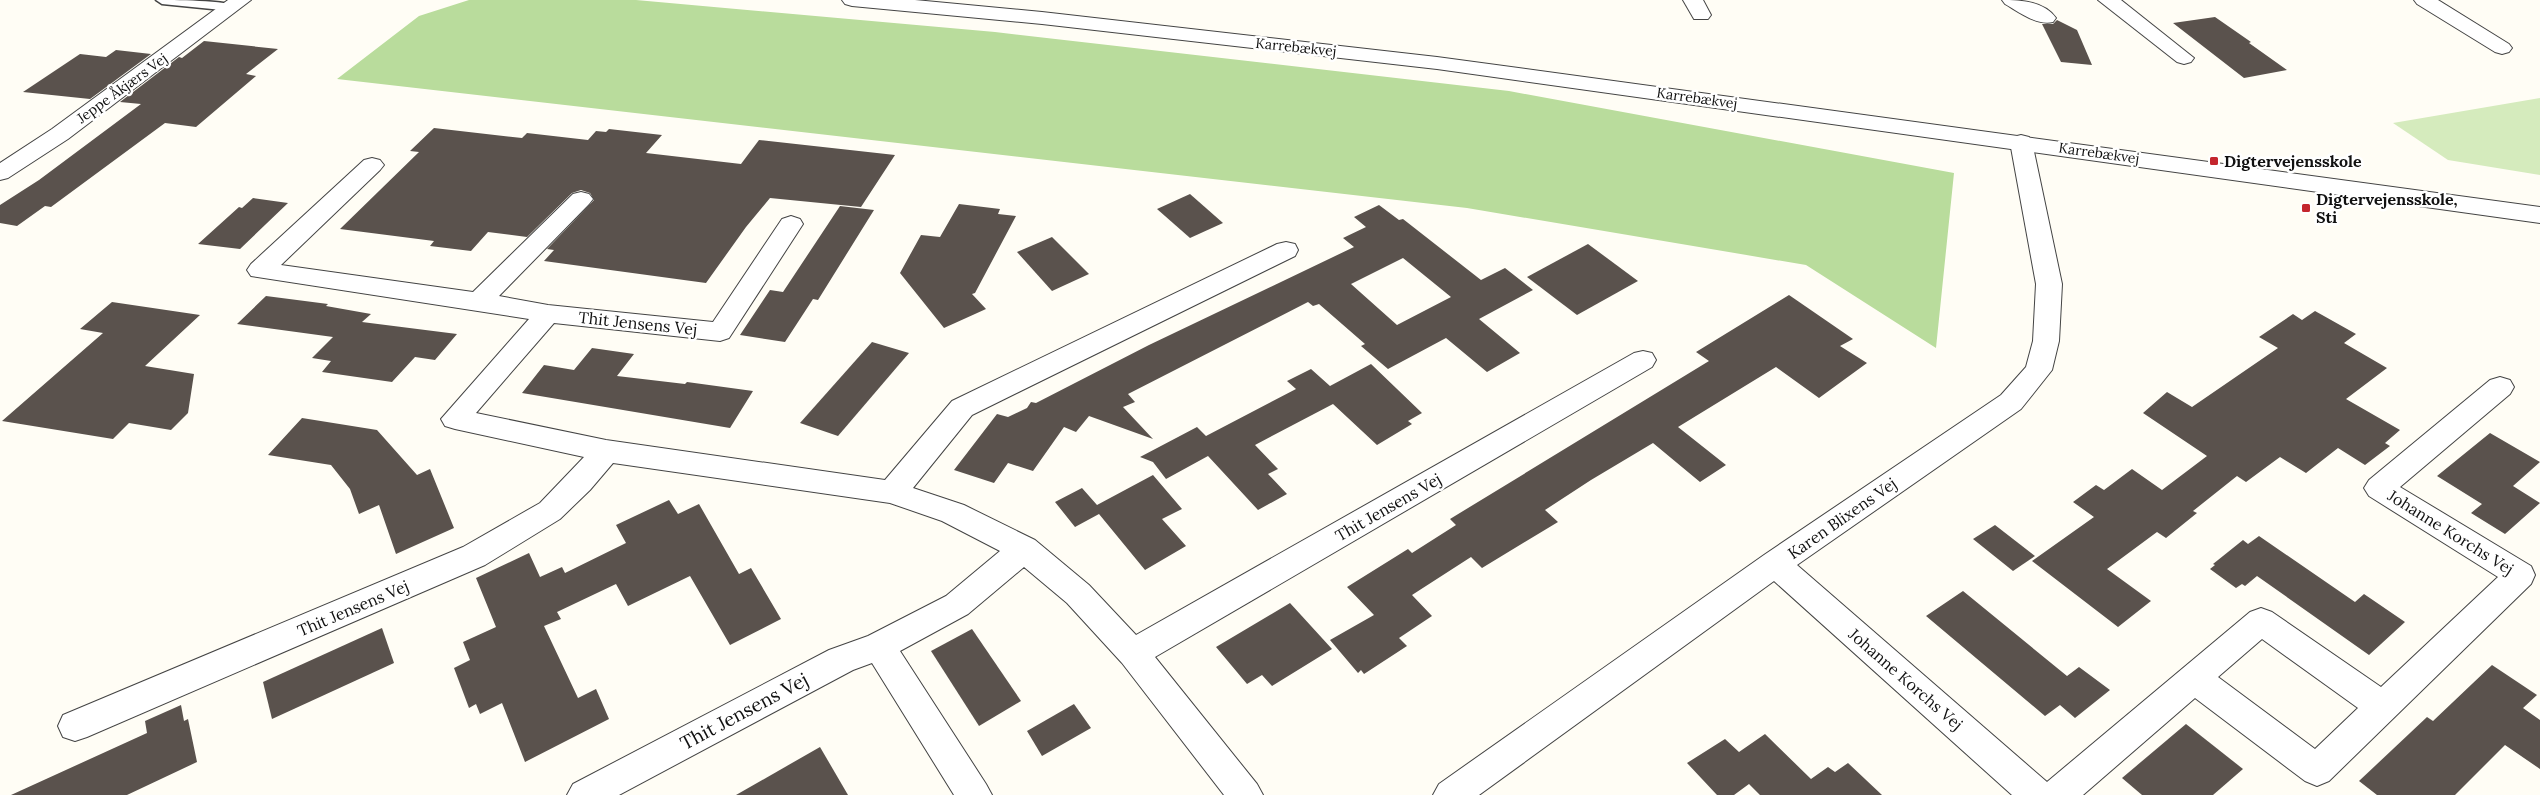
<svg xmlns="http://www.w3.org/2000/svg" width="2540" height="795" font-family="Lora,serif">
	<style>
		.green { fill: #d5ebbd }
		.forest { fill: #b9dc9c }
		.building { fill: #5a524d; fill-rule: evenodd }
		.lines { fill: none; stroke-linecap: round; stroke-linejoin: round }
		.service-casing { stroke: #444; stroke-width: 3 }
		.minor-casing { stroke: #444; stroke-width: 2 }
		.tertiary-casing { stroke: #444; stroke-width: 2 }
		.service { fill: #fff; fill-rule: evenodd }
		.minor { fill: #fff; fill-rule: evenodd }
		.tertiary { fill: #fff; fill-rule: evenodd }
		.poi-dot { fill: #c4262e; stroke: #fff; stroke-width: 2 }
		.labels { text-anchor: middle; dominant-baseline: central; stroke-width: 5; stroke-linejoin: round; paint-order: stroke }
		.far-street-label { font-size: 14px; fill: #111; stroke: #fff }
		.poi-label { font-size: 16px; font-weight: bold; fill: #111; stroke: #fff; text-anchor: start }
		.street-label { font-size: 16px; fill: #111; stroke: #fff }
		.near-street-label { font-size: 19px; fill: #111; stroke: #fff }
	</style>
	<rect width="100%" height="100%" fill="#fffdf5"/>
	<!-- green -->
	<polygon class="green" points="2540,98 2540,175 2448,160 2393,123"/>
	<!-- forest -->
	<polygon class="forest" points="469,0 636,0 995,32 1509,91 1954,173 1936,348 1806,265 1467,208 337,79 419,16"/>
	<!-- building -->
	<g class="building">
		<polygon points="2215,17 2251,42 2249,43 2287,70 2244,78 2173,23"/>
		<polygon points="2057,20 2077,30 2092,65 2061,62 2042,24 2053,24"/>
		<polygon points="204,41 278,49 246,74 256,76 196,127 165,123 51,207 45,206 17,226 0,223 0,205 39,180 141,104 120,102 179,57 182,58"/>
		<polygon points="116,50 151,54 90,99 23,92 80,54 106,57"/>
		<polygon points="434,128 522,138 527,133 588,140 596,131 606,132 609,129 662,135 646,153 741,164 759,140 895,155 861,207 770,198 746,227 706,283 544,261 554,250 547,249 594,200 590,193 581,190 572,193 527,237 488,232 471,251 430,246 434,241 340,229 419,152 410,151"/>
		<polygon points="1190,194 1223,223 1190,238 1157,209"/>
		<polygon points="253,198 288,203 240,249 198,244 239,207 242,208"/>
		<polygon points="959,204 1000,209 998,214 1016,216 975,293 972,294 986,309 944,328 900,273 921,235 940,237"/>
		<path d="M1379 205 1399 220 1403 219 1481 280 1505 268 1533 290 1479 319 1520 353 1487 372 1446 338 1388 369 1361 346 1365 344 1319 304 1313 306 1308 302 1128 394 1135 402 1123 407 1153 439 1089 416 1076 432 1064 427 1033 471 1008 463 994 483 954 470 997 414 1008 417 1027 408 1031 402 1036 403 1149 345 1354 247 1343 238 1366 227 1354 217ZM1403 258 1451 297 1397 325 1351 284Z"/>
		<polygon points="840,206 874,210 818,300 813,299 785,342 740,335 770,290 783,292"/>
		<polygon points="1052,237 1089,274 1052,291 1017,252"/>
		<polygon points="1588,244 1638,281 1577,315 1527,277"/>
		<polygon points="1789,295 1853,339 1840,346 1867,363 1819,398 1776,367 1678,427 1726,465 1700,482 1653,443 1591,480 1545,510 1558,522 1482,568 1471,557 1412,595 1432,616 1399,638 1407,646 1364,674 1361,670 1358,673 1330,640 1374,615 1347,587 1408,549 1412,553 1456,525 1450,519 1709,361 1696,352"/>
		<polygon points="266,296 328,304 326,306 371,314 362,322 457,334 435,360 415,357 392,382 322,372 331,361 312,358 333,337 237,324"/>
		<polygon points="112,302 200,315 145,366 194,374 188,413 171,430 129,423 113,439 2,421 103,333 80,329"/>
		<polygon points="2315,311 2356,334 2344,343 2387,368 2346,399 2400,430 2385,443 2390,446 2365,465 2338,448 2306,473 2280,457 2246,482 2237,476 2193,511 2197,513 2166,538 2157,532 2107,569 2151,601 2118,627 2032,561 2094,517 2073,502 2096,485 2104,490 2132,469 2162,490 2207,456 2143,413 2167,392 2192,407 2278,348 2259,337 2293,314 2302,320"/>
		<polygon points="872,342 909,353 838,436 800,423"/>
		<polygon points="592,348 634,354 617,376 685,384 687,382 753,391 730,428 522,393 544,365 574,370"/>
		<polygon points="1371,364 1422,413 1408,421 1412,424 1377,445 1333,404 1255,445 1278,469 1268,474 1287,494 1258,510 1208,456 1166,479 1153,462 1140,457 1197,427 1206,436 1296,389 1287,381 1311,369 1330,386"/>
		<polygon points="302,418 377,430 417,475 430,469 454,528 396,554 379,505 359,514 350,489 331,465 268,455"/>
		<polygon points="2490,433 2540,462 2513,486 2540,503 2505,534 2471,513 2482,504 2437,476"/>
		<polygon points="1153,475 1182,509 1162,519 1186,546 1145,570 1099,514 1075,527 1055,502 1082,488 1097,505"/>
		<polygon points="669,500 678,514 699,504 739,574 751,568 781,619 730,645 690,576 628,606 616,584 557,612 561,619 544,626 578,698 596,689 609,719 525,762 502,703 480,714 476,704 469,708 454,668 470,660 463,642 496,627 476,578 529,553 540,577 562,567 565,573 626,543 616,525"/>
		<polygon points="1995,525 2035,556 2013,571 1973,539"/>
		<polygon points="2259,536 2355,602 2364,594 2405,622 2369,655 2257,576 2245,586 2242,584 2236,588 2210,569 2215,565 2213,564 2243,540 2248,544"/>
		<polygon points="1963,591 2067,676 2079,667 2110,690 2075,718 2060,705 2045,716 1926,616"/>
		<polygon points="1290,603 1332,649 1272,686 1262,675 1247,684 1216,647"/>
		<polygon points="382,628 394,663 272,719 263,682"/>
		<polygon points="972,629 1021,701 979,726 931,651"/>
		<polygon points="2492,665 2537,695 2523,708 2540,720 2540,769 2505,745 2455,795 2377,795 2359,781 2427,717 2433,721"/>
		<polygon points="1074,704 1091,728 1042,756 1027,731"/>
		<polygon points="181,705 184,721 188,719 197,762 127,795 11,795 147,733 145,721"/>
		<polygon points="2186,724 2243,769 2213,795 2142,795 2122,778"/>
		<polygon points="1765,734 1811,779 1828,767 1835,772 1848,763 1882,795 1760,795 1749,784 1734,795 1717,795 1687,763 1725,739 1739,752"/>
		<polygon points="820,747 848,795 736,795"/>
	</g>
	<g class="lines">
		<defs>
			<path id="service" d="M156 0C171 0 229 0 238 7L232 11 162 4Z"/>
			<g id="minor">
				<polygon points="228,0 251,0 68,139 8,178 0,180 0,163 52,129"/>
				<polygon points="1683,0 1703,0 1711,15 1708,19 1694,19"/>
				<path d="M2002 0C2020 0 2044 1 2056 18L2053 22C2037 26 2019 12 2005 4Z"/>
				<polygon points="2098,0 2121,0 2194,58 2191,62 2184,64 2177,62"/>
				<polygon points="2414,0 2438,0 2509,44 2512,48 2509,52 2502,54 2495,52 2417,4"/>
				<path d="M2021 135 2029 137 2032 142 2062 284 2059 341 2052 370 2021 409 1797 565 2047 782 2250 612 2261 608 2272 612 2381 687 2498 577 2369 496 2364 488 2369 480 2490 380 2500 377 2510 380 2514 387 2510 394 2400 487 2531 566 2535 575 2531 584 2329 781 2317 786 2305 781 2195 698 2083 795H2012L1774 581 1479 795H1433L1439 784 1764 555 2001 395 2026 367 2033 341 2036 284 2010 142 2013 137ZM2262 639 2358 708 2315 749 2218 677Z"/>
				<polygon points="372,158 380,160 384,165 380,170 281,265 473,292 573,194 581,192 589,194 593,199 589,204 499,296 548,305 713,322 782,219 791,216 800,219 803,224 729,338 720,341 554,323 476,413 606,440 885,480 952,401 1277,244 1286,242 1295,244 1298,250 1295,256 972,415 913,488 964,505 1035,540 1089,585 1136,635 1634,353 1643,351 1652,353 1656,360 1652,367 1155,657 1257,784 1263,795 1224,795 1122,663 1067,603 1024,567 968,614 900,651 986,784 992,795 954,795 872,663 853,670 619,795 567,795 573,784 829,650 868,636 946,596 1000,551 942,521 890,503 613,463 590,490 560,519 485,565 87,737 75,741 63,737 58,726 63,715 463,547 540,503 584,457 455,429 445,426 441,419 529,319 251,276 247,270 251,264 364,160"/>
			</g>
			<polygon id="tertiary" points="842,0 915,0 1042,12 1437,57 2540,207 2540,223 1437,69 1042,24 852,6 845,4"/>
		</defs>
		<!-- service casing -->
		<use href="#service" class="service-casing"/>
		<!-- minor casing -->
		<use href="#minor" class="minor-casing"/>
		<!-- tertiary casing -->
		<use href="#tertiary" class="tertiary-casing"/>
		<!-- service -->
		<use href="#service" class="service"/>
		<!-- minor -->
		<use href="#minor" class="minor"/>
		<!-- tertiary -->
		<use href="#tertiary" class="tertiary"/>
	</g>
	<!-- markers -->
	<g class="poi-dot">
		<rect x="2209" y="156" width="10" height="10" rx="2.5"/>
		<rect x="2301" y="203" width="10" height="10" rx="2.5"/>
	</g>
	<g class="labels">
		<!-- far-street labels -->
		<g class="far-street-label">
			<text transform="translate(1296 47) rotate(6)">Karrebækvej</text>
			<text transform="translate(122 88) rotate(-36)">Jeppe Åkjærs Vej</text>
			<text transform="translate(1697 98) rotate(8)">Karrebækvej</text>
			<text transform="translate(2099 153) rotate(8)">Karrebækvej</text>
		</g>
		<!-- poi labels -->
		<g class="poi-label">
			<text x="2224" y="161">Digtervejensskole</text>
			<text x="2316" y="199">Digtervejensskole,<tspan x="2316" dy="18">Sti</tspan></text>
		</g>
		<!-- street labels -->
		<g class="street-label">
			<text transform="translate(638 323) rotate(6)">Thit Jensens Vej</text>
			<text transform="translate(1388 507) rotate(-30)">Thit Jensens Vej</text>
			<text transform="translate(1842 518) rotate(-35)">Karen Blixens Vej</text>
			<text transform="translate(2451 532) rotate(32)">Johanne Korchs Vej</text>
			<text transform="translate(353 608) rotate(-23)">Thit Jensens Vej</text>
			<text transform="translate(1906 679) rotate(41)">Johanne Korchs Vej</text>
		</g>
		<!-- near-street labels -->
		<g class="near-street-label">
			<text transform="translate(744 711) rotate(-28)">Thit Jensens Vej</text>
		</g>
	</g>
</svg>
